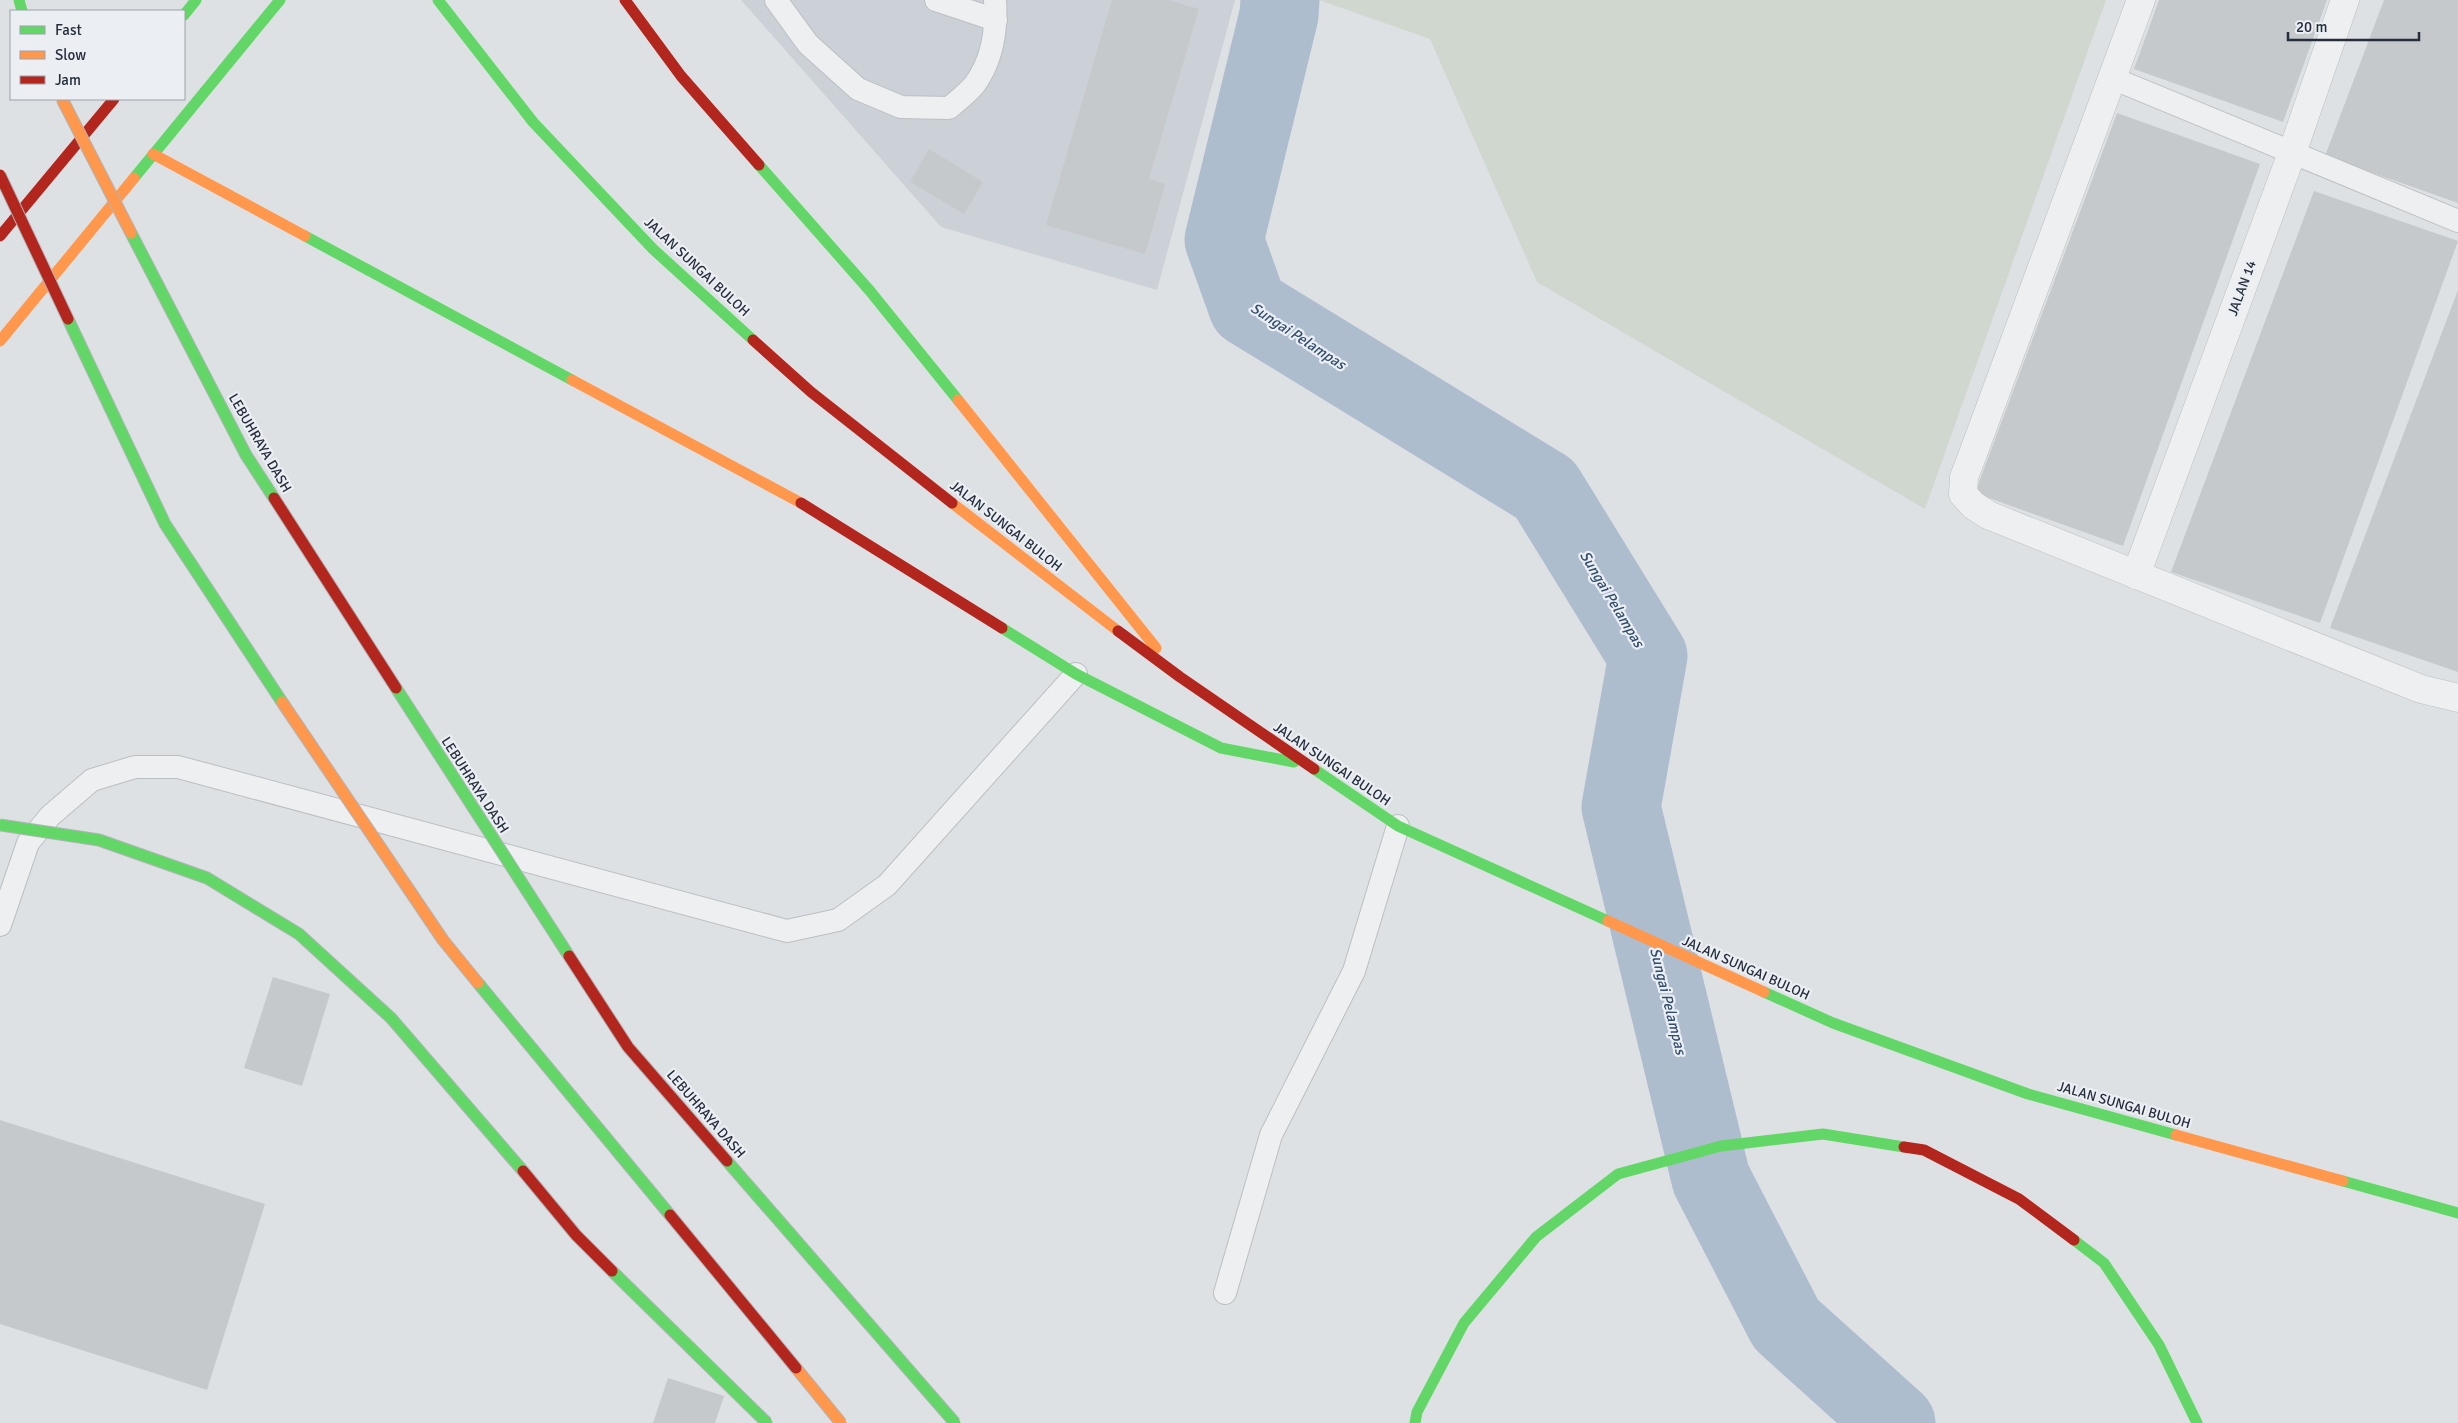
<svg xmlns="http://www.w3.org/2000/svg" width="2458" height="1423" font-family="Signika,sans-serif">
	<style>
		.built { fill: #ccd0d7 }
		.green { fill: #cfd7cf }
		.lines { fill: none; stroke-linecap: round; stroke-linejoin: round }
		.river { stroke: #adbdce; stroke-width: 79 }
		.building { fill: #c6c9cc }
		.lane-casing { stroke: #bcbfc2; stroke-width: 24 }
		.street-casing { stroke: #bcbfc2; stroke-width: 29 }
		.lane { stroke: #edeff0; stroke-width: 22 }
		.street { stroke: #edeff0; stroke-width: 28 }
		.fast { stroke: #63d668; stroke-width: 11 }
		.slow { stroke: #ff974d; stroke-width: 11 }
		.jam { stroke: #b3261e; stroke-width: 11 }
		.fast-bridge-casing { stroke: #b0b4b8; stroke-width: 13; stroke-linecap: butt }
		.slow-bridge-casing { stroke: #b0b4b8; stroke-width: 13; stroke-linecap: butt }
		.jam-bridge-casing { stroke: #b0b4b8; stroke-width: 13; stroke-linecap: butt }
		.fast-bridge { stroke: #63d668; stroke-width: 11 }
		.slow-bridge { stroke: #ff974d; stroke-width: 11 }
		.jam-bridge { stroke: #b3261e; stroke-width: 11 }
		.labels { text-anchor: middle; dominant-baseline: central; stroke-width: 4.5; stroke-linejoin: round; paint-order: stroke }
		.street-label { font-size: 14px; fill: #262e3b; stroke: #ebeff3 }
		.water-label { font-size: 15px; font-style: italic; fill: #324e6d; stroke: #ebeff3 }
	</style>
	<rect width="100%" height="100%" fill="#dee1e4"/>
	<!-- built -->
	<polygon class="built" points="741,0 1235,0 1157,290 941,227"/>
	<!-- green -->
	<polygon class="green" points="1319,0 2106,0 1925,509 1537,282 1430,39"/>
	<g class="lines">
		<!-- river -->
		<polyline class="river" points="1280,0 1279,15 1224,240 1248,307 1545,489 1648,656 1621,807 1711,1179 1786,1324 1896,1423"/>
	</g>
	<!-- building -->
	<g class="building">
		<polygon points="1112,0 1168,0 1199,9 1149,179 1165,184 1145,254 1046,225"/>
		<polygon points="2159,0 2327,0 2283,122 2134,69"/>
		<polygon points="2384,0 2458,0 2458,203 2325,156"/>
		<polygon points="2117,113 2260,164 2123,546 1975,493"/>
		<polygon points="929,149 983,182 964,214 910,182"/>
		<polygon points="2314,191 2458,241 2320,623 2171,572"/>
		<polygon points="2458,290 2458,672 2330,628"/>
		<polygon points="273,977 330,994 302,1086 244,1068"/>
		<polygon points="0,1120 265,1204 207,1390 0,1324"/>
		<polygon points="668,1378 724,1396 715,1423 653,1423"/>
	</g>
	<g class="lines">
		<defs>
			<g id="lane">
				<path d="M776 0 808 44 858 89 901 107 949 108C957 101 968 93 975 84 993 59 997 30 995 0"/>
				<polyline points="936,0 996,20"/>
				<polyline points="2112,78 2458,221"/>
				<polyline points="0,925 28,843 50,816 92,780 135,767 178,767 787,931 838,920 887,885 1076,674"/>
				<polyline points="1225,1293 1271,1135 1354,971 1398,826"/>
			</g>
			<g id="street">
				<polyline points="2141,0 1971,459 1964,477 1963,494 1973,505 1988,515 2421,689 2458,698"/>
				<polyline points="2136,575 2292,153 2345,0"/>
			</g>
		</defs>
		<!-- lane casing -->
		<use href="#lane" class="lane-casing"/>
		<!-- street casing -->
		<use href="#street" class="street-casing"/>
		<!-- lane -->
		<use href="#lane" class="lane"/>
		<!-- street -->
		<use href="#street" class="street"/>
		<!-- fast -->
		<g class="fast">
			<polyline points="19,0 22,11"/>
			<polyline points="438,0 533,122 653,249 753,340"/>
			<polyline points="184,15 196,0"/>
			<polyline points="759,165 870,291 958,400"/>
			<polyline points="134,178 280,0"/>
			<polyline points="305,236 572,380"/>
			<polyline points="1002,628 1076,674 1221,748 1294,762"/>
			<polyline points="1314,769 1398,826 1608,921"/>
			<polyline points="1764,992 1833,1023 2028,1094 2176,1135"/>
			<polyline points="2343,1181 2458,1213"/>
			<polyline points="2074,1240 2104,1263 2159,1345 2197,1423"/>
			<polyline points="1415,1423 1417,1412 1464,1323 1536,1237 1618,1174 1721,1146 1823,1134 1904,1147"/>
		</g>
		<!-- slow -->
		<g class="slow">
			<polyline points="153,154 305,236"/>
			<polyline points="0,341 134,178"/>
			<polyline points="572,380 801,503"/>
			<polyline points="958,400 1156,648"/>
			<polyline points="952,503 1118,631"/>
			<polyline points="1608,921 1764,992"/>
			<polyline points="2176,1135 2343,1181"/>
		</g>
		<!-- jam -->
		<g class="jam">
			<polyline points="625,0 681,76 759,165"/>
			<polyline points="0,236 114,99"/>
			<polyline points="753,340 811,392 952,503"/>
			<polyline points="801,503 1002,628"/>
			<polyline points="1118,631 1180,677 1314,769"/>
			<polyline points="1904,1147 1924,1150 2019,1199 2074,1240"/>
		</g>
		<defs>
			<g id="fast-bridge">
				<polyline points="131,233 246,455 274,498"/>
				<polyline points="68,319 165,524 282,702"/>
				<polyline points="396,688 569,956"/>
				<polyline points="0,825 99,840 207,878 299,934 391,1018 523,1171"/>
				<polyline points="478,983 670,1215"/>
				<polyline points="727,1161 955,1423"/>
				<polyline points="612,1271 767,1423"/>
			</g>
			<g id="slow-bridge">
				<polyline points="62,99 131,233"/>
				<polyline points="282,702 443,940 478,983"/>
				<polyline points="796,1368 841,1423"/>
			</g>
			<g id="jam-bridge">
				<polyline points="0,175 68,319"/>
				<polyline points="274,498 396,688"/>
				<polyline points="569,956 628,1047 727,1161"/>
				<polyline points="523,1171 576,1235 612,1271"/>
				<polyline points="670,1215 796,1368"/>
			</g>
		</defs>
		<!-- fast-bridge casing -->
		<use href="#fast-bridge" class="fast-bridge-casing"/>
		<!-- slow-bridge casing -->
		<use href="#slow-bridge" class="slow-bridge-casing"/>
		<!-- jam-bridge casing -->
		<use href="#jam-bridge" class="jam-bridge-casing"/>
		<!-- fast-bridge -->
		<use href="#fast-bridge" class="fast-bridge"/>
		<!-- slow-bridge -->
		<use href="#slow-bridge" class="slow-bridge"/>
		<!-- jam-bridge -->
		<use href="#jam-bridge" class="jam-bridge"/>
	</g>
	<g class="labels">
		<!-- street labels -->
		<g class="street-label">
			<text transform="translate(697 267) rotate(43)">JALAN SUNGAI BULOH</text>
			<text transform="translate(2242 288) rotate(-70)">JALAN 14</text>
			<text transform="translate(260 443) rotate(60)">LEBUHRAYA DASH</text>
			<text transform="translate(1006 526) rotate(38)">JALAN SUNGAI BULOH</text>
			<text transform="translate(1332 764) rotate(34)">JALAN SUNGAI BULOH</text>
			<text transform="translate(475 785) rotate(57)">LEBUHRAYA DASH</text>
			<text transform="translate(1746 968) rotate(24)">JALAN SUNGAI BULOH</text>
			<text transform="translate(2124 1105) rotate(16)">JALAN SUNGAI BULOH</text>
			<text transform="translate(706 1114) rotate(49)">LEBUHRAYA DASH</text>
		</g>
		<!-- water labels -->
		<g class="water-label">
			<text transform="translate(1298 336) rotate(33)">Sungai Pelampas</text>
			<text transform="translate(1612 599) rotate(59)">Sungai Pelampas</text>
			<text transform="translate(1668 1001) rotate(76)">Sungai Pelampas</text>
		</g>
	</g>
	<!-- legend -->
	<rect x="10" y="10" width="175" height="90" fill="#ebeff3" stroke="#9ca2a9"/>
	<rect x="20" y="26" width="25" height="8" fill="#63d668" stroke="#9ca2a9"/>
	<text x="55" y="35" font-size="15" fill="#262e3b">Fast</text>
	<rect x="20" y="51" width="25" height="8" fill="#ff974d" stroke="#9ca2a9"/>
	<text x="55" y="60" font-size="15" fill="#262e3b">Slow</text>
	<rect x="20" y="76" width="25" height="8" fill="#b3261e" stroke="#9ca2a9"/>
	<text x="55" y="85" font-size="15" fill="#262e3b">Jam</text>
	<!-- scale -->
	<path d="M2288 32v8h131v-8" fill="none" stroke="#262e3b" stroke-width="2.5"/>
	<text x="2296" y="32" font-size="15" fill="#262e3b" stroke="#ebeff3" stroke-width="4" paint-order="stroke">20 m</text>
</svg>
